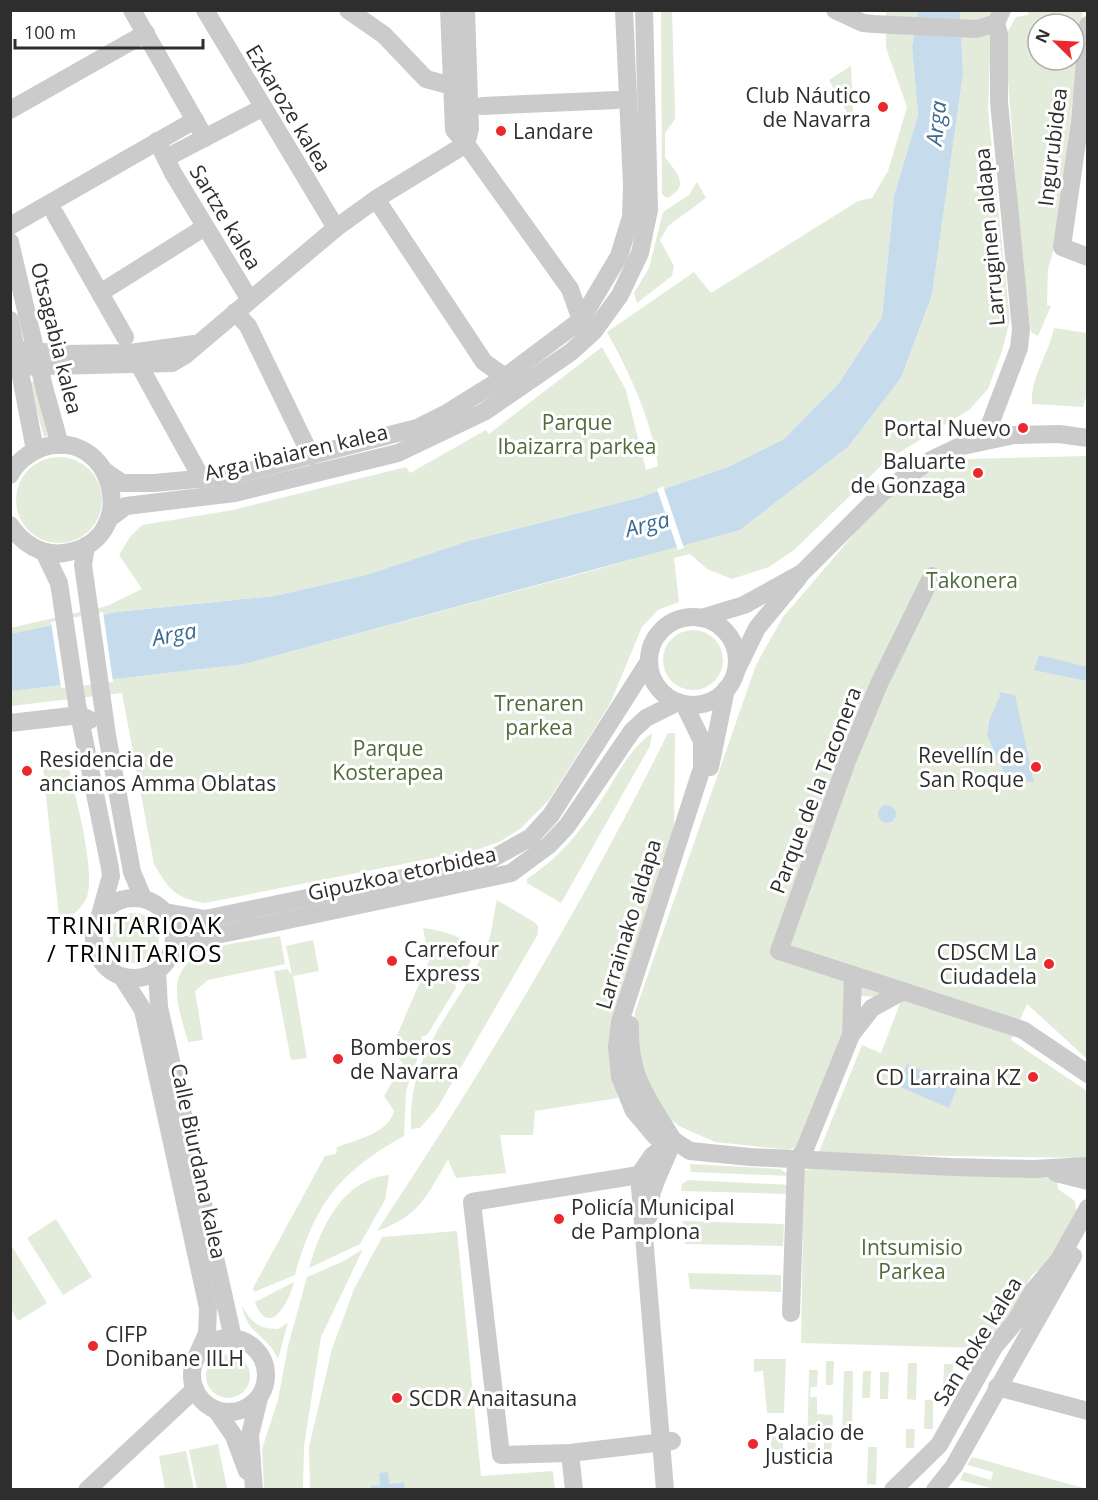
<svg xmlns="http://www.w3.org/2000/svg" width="1098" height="1500" font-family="'Open Sans',sans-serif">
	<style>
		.green { fill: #e3ecdb; fill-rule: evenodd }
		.water { fill: #c6dced }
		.pier { fill: #fff }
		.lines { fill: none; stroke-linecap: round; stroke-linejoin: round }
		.minor { stroke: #cbcbcb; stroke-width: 18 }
		.poi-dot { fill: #eb292d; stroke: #fff; stroke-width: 2 }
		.labels { text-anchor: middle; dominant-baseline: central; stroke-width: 6; stroke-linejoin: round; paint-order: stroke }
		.poi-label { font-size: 21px; fill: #2e2e2e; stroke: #fff; text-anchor: start }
		.street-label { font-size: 21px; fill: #2e2e2e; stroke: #fff }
		.park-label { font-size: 21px; fill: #4e6b3a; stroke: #fff }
		.water-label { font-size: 22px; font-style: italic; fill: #396b93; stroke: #fff }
		.quarter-label { font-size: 24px; letter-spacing: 1.5px; fill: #000; stroke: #fff }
	</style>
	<rect width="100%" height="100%" fill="#fff"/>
	<!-- green -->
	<g class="green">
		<path d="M661 11H672L675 109V119L665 133V157C675 171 692 186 667 198L662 194Z"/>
		<path d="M886 11H918L912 47 918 115 894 196 882 317 839 383 784 439 728 467 638 498 468 541 366 575 274 596 116 612 11 634 10 628 107 606 142 589 119 555 130 537 142 525 233 510 406 467 410 473 486 430 489 434 602 347 626 390 646 470 658 466C651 418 630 374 607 332L694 272 711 293 858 201 872 198 888 171 907 107 886 48Z"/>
		<path d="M960 11H992L988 110 1010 320 1002 351 988 389 969 410 887 460 794 550 769 567 732 579 707 569 690 554 674 558 679 602 658 610 642 627 610 704 549 800 520 829 499 842 479 849 205 903C175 898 169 890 154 864L122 693 11 706 10 691 245 664 595 570 744 527 848 447 901 378 932 295 963 74Z"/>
		<path d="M1028 11H1083L1057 237 1048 269 1047 305 1051 306 1038 336 1031 332 1021 251 1007 67 1008 31 1016 17 1028 15ZM1038 24H1074V60H1038Z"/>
		<polygon points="851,66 853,111 848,114 829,80"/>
		<polygon points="697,182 706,198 668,226 660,240 674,266 672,276 637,303 634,293 649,268 663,212 689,195"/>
		<path d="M1054 328 1087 333 1088 390 1083 407 1032 404C1030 377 1049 354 1054 328Z"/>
		<polygon points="34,381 48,436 44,437 29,383"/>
		<polygon points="1087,456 1087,1059 1027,1004 1011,1040 1087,1091 1087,1158 818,1154 862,1045 881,1053 902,998 858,996 797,1146 789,1150 715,1142 679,1126 659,1110 632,1047 635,1012 756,665 783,617 872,513 906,485 941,466 966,459"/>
		<circle cx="59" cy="500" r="43"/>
		<circle cx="693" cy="660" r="30"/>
		<path d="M652 733 650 746 561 903 527 883V879C562 856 585 826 607 791 620 770 631 748 652 733Z"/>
		<path d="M668 733H675L674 831 613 1079 618 1098 535 1111 533 1135H500L506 1173 456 1178 448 1160C426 1196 420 1216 377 1231 483 1071 583 905 668 733Z"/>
		<path d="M62 752 67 758C74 793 94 860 88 893 85 907 70 917 60 925L42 759Z"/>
		<path d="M497 900 534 922 538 926V934L438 1107 420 1128 411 1129C408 1047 457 1013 487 945 493 931 493 915 497 900Z"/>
		<circle cx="134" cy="938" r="25"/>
		<path d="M423 928C444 931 461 936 478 948L460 980 455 983 456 988 427 1035 421 1037 423 1042 406 1091 404 1136C339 1172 315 1204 295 1275L254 1292 253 1288 325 1156 336 1154 337 1147C356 1140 389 1133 394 1111L384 1096 403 1064 385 1041 395 1040 429 961Z"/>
		<path d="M280 936 285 964 208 980 195 991 203 1040 188 1042C184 1026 177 1009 177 992 176 942 245 943 280 936Z"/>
		<polygon points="313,940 319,971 293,976 307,1058 291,1060 274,971 287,969 292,975 286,946"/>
		<polygon points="690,1164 780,1169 790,1176 691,1172"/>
		<polygon points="810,1169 1033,1175 1057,1180 1058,1189 1075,1201 1076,1211 1048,1263 1032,1275 1008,1318 989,1341 979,1348 801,1343 804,1171"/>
		<path d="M389 1175 385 1200 360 1244 309 1268C320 1228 343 1179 389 1175Z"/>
		<polygon points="688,1180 791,1185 787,1194 681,1191 682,1184"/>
		<polygon points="56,1219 92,1277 63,1295 27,1238"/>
		<polygon points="683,1221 784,1224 783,1246 685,1244"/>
		<polygon points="457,1231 481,1476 553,1471 555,1489 310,1490 309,1447 332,1349 354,1289 382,1237"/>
		<polygon points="11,1245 47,1303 18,1321 11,1309"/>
		<polygon points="363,1249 321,1337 304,1446 303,1489 264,1489 262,1449 278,1400 288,1346 307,1277 344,1261"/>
		<polygon points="688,1273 781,1275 781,1292 690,1289"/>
		<path d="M294 1282C289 1302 269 1340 255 1302Z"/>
		<path d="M242 1306C251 1322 259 1329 278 1329L288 1323 278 1359C266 1333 248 1336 242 1306Z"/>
		<circle cx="228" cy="1376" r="22"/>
		<polygon points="754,1359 786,1359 784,1413 767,1413 763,1371 754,1372"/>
		<polygon points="826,1361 834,1361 833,1385 826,1385"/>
		<polygon points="908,1363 917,1363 916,1400 907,1399"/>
		<polygon points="944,1364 953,1364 952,1396 943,1396"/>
		<polygon points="809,1370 818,1370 817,1387 811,1387 810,1397 817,1397 817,1414 833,1415 831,1457 824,1457 824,1440 816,1440 815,1456 807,1456"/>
		<polygon points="844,1371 853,1371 852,1437 842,1437"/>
		<polygon points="863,1371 871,1371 870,1398 862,1398"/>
		<polygon points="880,1372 889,1372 888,1399 880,1399"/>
		<polygon points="925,1400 933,1400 933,1429 924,1429"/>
		<polygon points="769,1426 784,1427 782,1464 773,1464"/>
		<polygon points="906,1429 915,1429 914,1448 906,1448"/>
		<polygon points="218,1444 227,1489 197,1489 189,1450"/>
		<polygon points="868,1447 877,1447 876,1485 867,1484"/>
		<polygon points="186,1451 194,1489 165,1489 159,1456"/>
		<polygon points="972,1457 1087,1489 994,1489 960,1480 964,1472 991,1480 993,1472 967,1465"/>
	</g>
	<!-- water -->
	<g class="water">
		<polygon points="918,11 960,11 963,74 932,295 901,378 848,447 740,530 245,664 11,691 10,634 116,612 274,596 366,575 468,541 638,498 728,467 784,439 839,383 882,317 894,196 918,115 912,47"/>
		<polygon points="1039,655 1087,667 1087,681 1034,670"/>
		<polygon points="999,692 1015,695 1034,782 1020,782 1003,771 987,735 990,718 1000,696"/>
		<circle cx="887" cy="814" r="9"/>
		<polygon points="907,1064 958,1085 949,1108 898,1086"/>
		<polygon points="388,1472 389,1484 404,1483 405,1489 371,1489 371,1486 380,1485 379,1473"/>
	</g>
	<!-- pier -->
	<g class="pier">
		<polygon points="663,486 684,548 678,550 657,489"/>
		<polygon points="103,612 113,682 61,688 51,622"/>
	</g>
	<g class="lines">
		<!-- minor -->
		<g class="minor">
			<polyline points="132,10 205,138"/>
			<polyline points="205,10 336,228"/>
			<polyline points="348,10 384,35 426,79 452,86"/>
			<polyline points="449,10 454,130 466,144 570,289 581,320"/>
			<polyline points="466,10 470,129 466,144"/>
			<polyline points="835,10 863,23 874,24 977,29 996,23 1002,10"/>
			<polyline points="1088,25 1080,121 1062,247 1088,257"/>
			<polyline points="482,106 617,100"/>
			<polyline points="10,110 146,33"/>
			<polyline points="157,141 173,173 250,300"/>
			<polyline points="166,158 262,108"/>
			<polyline points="376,199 484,362 505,377"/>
			<polyline points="55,214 125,337"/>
			<polyline points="10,226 195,120"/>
			<polyline points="10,242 45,391 60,445"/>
			<polyline points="100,293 205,227"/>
			<polyline points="235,312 248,326 311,456"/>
			<polyline points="10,320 35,450"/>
			<polyline points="10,349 65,354 130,353 194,344"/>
			<polyline points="139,365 202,479"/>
			<polyline points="10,367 172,363 184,356 336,228 376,199 466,144"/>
			<polyline points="984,440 1019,348 1021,329 999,102 999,34 996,23"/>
			<polyline points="106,472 122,483 154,483 230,476 417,428 447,413 505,377 581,320 619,256 631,217 632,185 624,10"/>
			<path d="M10 475C16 463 28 453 41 448 114 423 144 542 64 553 41 556 22 543 10 525"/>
			<polyline points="110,518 126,506 235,493 398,453 484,412 571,352 594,331 620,295 640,253 649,210 644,10"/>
			<polyline points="86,546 83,565 107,735 132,872 143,898"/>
			<polyline points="44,552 59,583 77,704 110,868 111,876 100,915"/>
			<polyline points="932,576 879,684 847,761 779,951 1023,1030 1088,1074"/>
			<circle cx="693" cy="661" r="44"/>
			<polyline points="701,618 744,605 802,573 883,492 931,460 958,447 1014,435 1059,434 1088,438"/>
			<polyline points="736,671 757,628 799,577"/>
			<polyline points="684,704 702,741 702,768 620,1022 617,1047 620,1077 634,1111 656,1137 673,1140 690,1151 750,1157 952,1167 1033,1169 1088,1166"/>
			<polyline points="10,723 80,715 90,720"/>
			<polyline points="710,767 726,689"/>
			<circle cx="134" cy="938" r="40"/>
			<polyline points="165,912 205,919 490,860 531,837 551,815 649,661"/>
			<polyline points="172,951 207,937 511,873 549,845 567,826 632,731 646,718 678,702"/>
			<polyline points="157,971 159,1007 233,1338"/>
			<polyline points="122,977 143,1010 208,1308 207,1333 196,1358"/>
			<path d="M630 1025C628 1076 648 1099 673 1140"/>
			<polyline points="851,1035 853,976"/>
			<polyline points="796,1160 804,1151 851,1035 872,1008 903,991"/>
			<polyline points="1056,1173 1088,1181"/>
			<polyline points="639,1175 472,1202 501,1455 570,1453 672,1441"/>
			<path d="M649 1216C646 1193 666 1162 673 1140"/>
			<polyline points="791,1313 796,1160"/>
			<circle cx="229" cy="1375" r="37"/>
			<polyline points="997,1387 1088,1411"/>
			<polyline points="216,1410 234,1436 247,1471"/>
			<polyline points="570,1453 574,1490"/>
			<polyline points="87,1490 195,1389"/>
			<polyline points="254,1490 250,1435 259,1398"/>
			<polyline points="665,1490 639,1175 652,1156 673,1140"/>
			<polyline points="893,1490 939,1445 994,1347 1015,1322 1033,1291 1059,1260 1088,1208"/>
			<polyline points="935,1490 954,1466 1073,1256"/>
		</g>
	</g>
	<!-- markers -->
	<g class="poi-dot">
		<circle cx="883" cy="107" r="6"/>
		<circle cx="501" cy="131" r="6"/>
		<circle cx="1023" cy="428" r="6"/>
		<circle cx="978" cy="473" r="6"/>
		<circle cx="1036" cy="767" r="6"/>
		<circle cx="27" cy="771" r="6"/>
		<circle cx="392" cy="961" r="6"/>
		<circle cx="1049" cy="964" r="6"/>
		<circle cx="338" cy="1059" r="6"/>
		<circle cx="1033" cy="1077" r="6"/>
		<circle cx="559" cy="1219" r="6"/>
		<circle cx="93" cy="1346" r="6"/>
		<circle cx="397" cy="1398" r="6"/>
		<circle cx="753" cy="1444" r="6"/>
	</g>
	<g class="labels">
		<!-- poi labels -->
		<g class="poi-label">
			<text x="871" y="95" text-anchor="end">Club Náutico<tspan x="871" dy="24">de Navarra</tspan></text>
			<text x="513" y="131">Landare</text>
			<text x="1011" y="428" text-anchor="end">Portal Nuevo</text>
			<text x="966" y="461" text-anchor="end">Baluarte<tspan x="966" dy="24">de Gonzaga</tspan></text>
			<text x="1024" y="755" text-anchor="end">Revellín de<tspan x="1024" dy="24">San Roque</tspan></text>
			<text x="39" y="759">Residencia de<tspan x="39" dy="24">ancianos Amma Oblatas</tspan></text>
			<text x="404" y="949">Carrefour<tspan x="404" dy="24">Express</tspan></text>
			<text x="1037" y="952" text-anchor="end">CDSCM La<tspan x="1037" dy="24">Ciudadela</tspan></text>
			<text x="350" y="1047">Bomberos<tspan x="350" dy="24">de Navarra</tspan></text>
			<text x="1021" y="1077" text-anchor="end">CD Larraina KZ</text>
			<text x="571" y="1207">Policía Municipal<tspan x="571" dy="24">de Pamplona</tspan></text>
			<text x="105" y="1334">CIFP<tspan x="105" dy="24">Donibane IILH</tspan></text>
			<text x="409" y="1398">SCDR Anaitasuna</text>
			<text x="765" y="1432">Palacio de<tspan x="765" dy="24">Justicia</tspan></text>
		</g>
		<!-- street labels -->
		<g class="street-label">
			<text transform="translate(289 108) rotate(59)">Ezkaroze kalea</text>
			<text transform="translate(1052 147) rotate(-83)">Ingurubidea</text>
			<text transform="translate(226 217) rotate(59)">Sartze kalea</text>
			<text transform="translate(989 237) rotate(-95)">Larruginen aldapa</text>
			<text transform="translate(57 338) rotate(76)">Otsagabia kalea</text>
			<text transform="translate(296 452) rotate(-13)">Arga ibaiaren kalea</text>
			<text transform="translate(815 790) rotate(-69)">Parque de la Taconera</text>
			<text transform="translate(402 873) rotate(-12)">Gipuzkoa etorbidea</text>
			<text transform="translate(628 924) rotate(-73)">Larrainako aldapa</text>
			<text transform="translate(199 1161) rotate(78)">Calle Biurdana kalea</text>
			<text transform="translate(977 1341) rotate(-58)">San Roke kalea</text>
		</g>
		<!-- park labels -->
		<g class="park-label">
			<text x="577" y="422">Parque<tspan x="577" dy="24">Ibaizarra parkea</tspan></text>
			<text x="972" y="580">Takonera</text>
			<text x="539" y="703">Trenaren<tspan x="539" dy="24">parkea</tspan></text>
			<text x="388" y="748">Parque<tspan x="388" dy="24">Kosterapea</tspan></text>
			<text x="912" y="1247">Intsumisio<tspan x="912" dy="24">Parkea</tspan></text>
		</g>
		<!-- water labels -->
		<g class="water-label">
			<text transform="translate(935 123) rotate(-84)">Arga</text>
			<text transform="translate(647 523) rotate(-14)">Arga</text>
			<text transform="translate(174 633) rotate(-11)">Arga</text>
		</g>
		<!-- quarter labels -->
		<g class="quarter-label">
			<text x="135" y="924">TRINITARIOAK<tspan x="135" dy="28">/ TRINITARIOS</tspan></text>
		</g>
	</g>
	<!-- border -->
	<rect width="1098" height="1500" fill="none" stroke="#2e2e2e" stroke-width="24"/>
	<!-- north arrow -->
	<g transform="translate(1056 42) rotate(294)"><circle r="28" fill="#ffffff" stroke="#ababab" stroke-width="1.5"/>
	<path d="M0-4.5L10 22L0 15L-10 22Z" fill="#eb292d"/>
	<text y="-9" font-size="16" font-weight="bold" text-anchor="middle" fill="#2e2e2e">N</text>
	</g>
	<!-- scale -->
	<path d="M15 39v9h188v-9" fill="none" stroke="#2e2e2e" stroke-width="3"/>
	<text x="24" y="39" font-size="18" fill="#2e2e2e" stroke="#ffffff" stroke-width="4.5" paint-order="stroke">100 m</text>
</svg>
